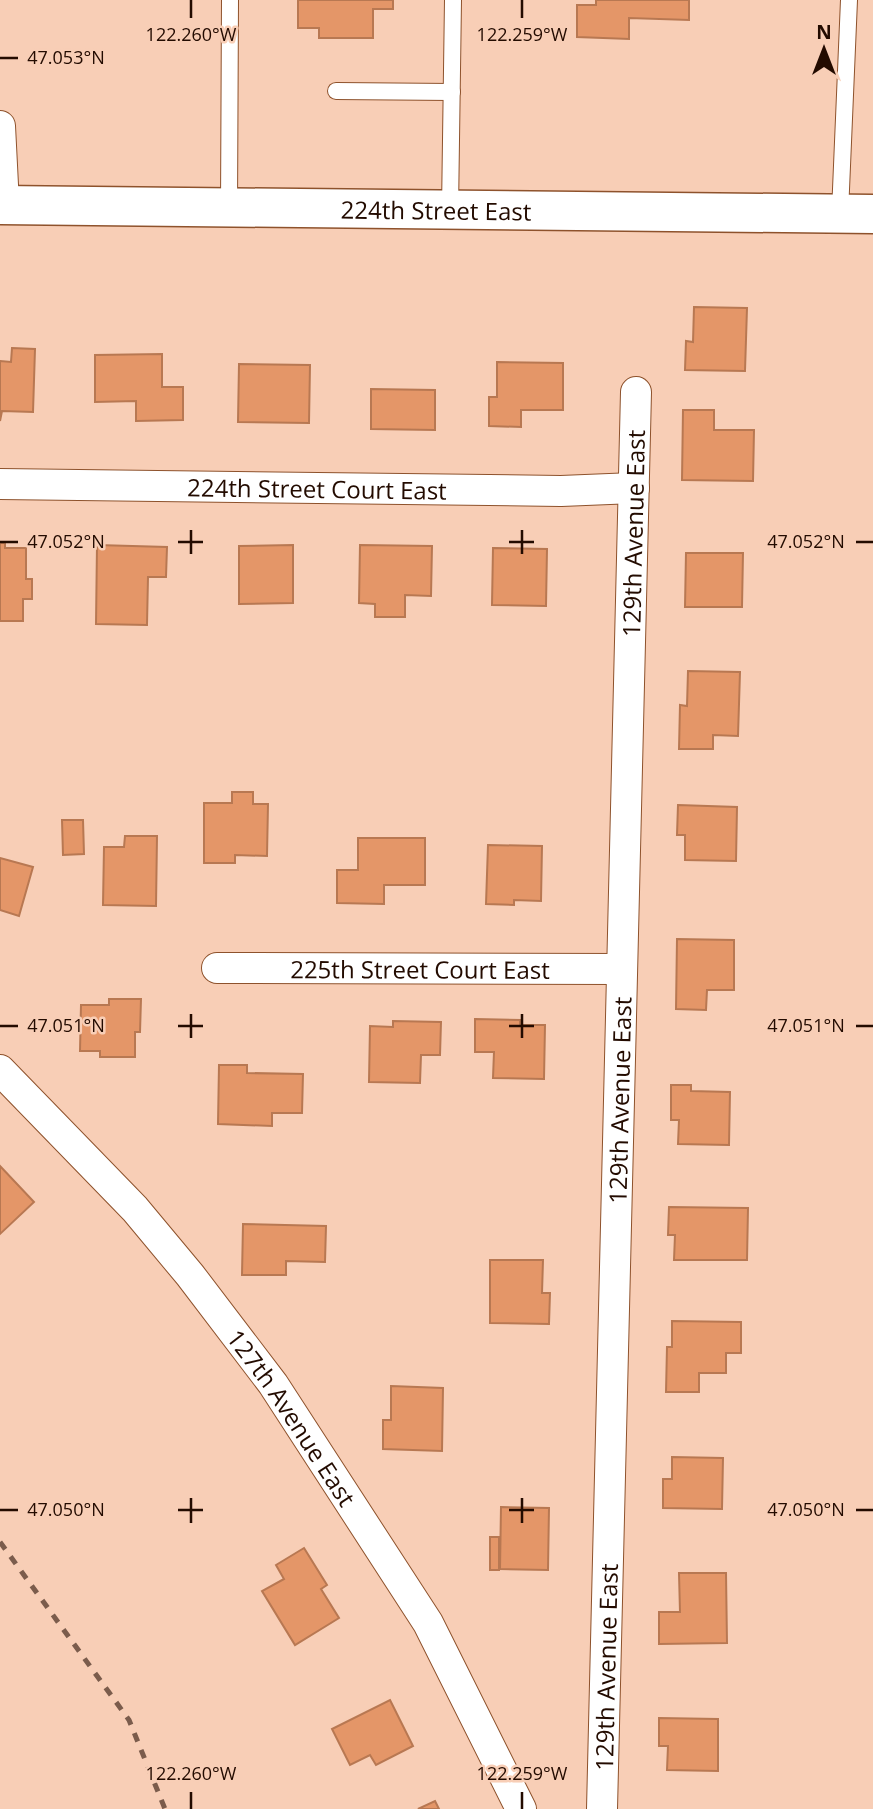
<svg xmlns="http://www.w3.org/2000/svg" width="873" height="1809" font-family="'Open Sans',sans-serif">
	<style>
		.building { fill: #e49668; stroke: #b87852; stroke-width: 2 }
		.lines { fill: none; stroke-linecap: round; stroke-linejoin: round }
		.service-casing { stroke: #8e522c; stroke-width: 18 }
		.minor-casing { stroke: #8e522c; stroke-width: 32 }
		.secondary-casing { stroke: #8e522c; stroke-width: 41 }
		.service { stroke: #fff; stroke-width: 16 }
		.minor { stroke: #fff; stroke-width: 30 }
		.secondary { stroke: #fff; stroke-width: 38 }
		.rail { stroke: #7b5c4c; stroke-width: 5; stroke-dasharray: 9 9; stroke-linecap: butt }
		.ticks { fill: none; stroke: #230b00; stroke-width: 2.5 }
		.labels { text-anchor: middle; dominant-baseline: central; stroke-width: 5; stroke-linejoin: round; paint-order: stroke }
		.street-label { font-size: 24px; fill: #230b00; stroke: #f8ceb6 }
		.ticks-label { font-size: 18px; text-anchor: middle; fill: #230b00; stroke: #f8ceb6; stroke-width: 5; stroke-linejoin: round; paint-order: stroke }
	</style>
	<rect width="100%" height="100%" fill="#f8ceb6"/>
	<!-- building -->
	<g class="building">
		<polygon points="298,0 393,0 393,9 373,9 373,38 319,38 319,28 298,28"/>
		<polygon points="596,0 689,0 689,20 629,18 629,39 577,37 577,5 596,5"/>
		<polygon points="694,307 747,308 745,371 685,370 686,341 693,342"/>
		<polygon points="12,348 35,349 33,412 2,411 0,421 0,361 11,362"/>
		<polygon points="162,354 162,387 183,387 183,420 136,421 136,401 95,402 95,355"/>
		<polygon points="497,362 563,363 563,410 521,410 521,427 489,426 489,397 497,397"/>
		<polygon points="239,364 310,365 309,423 238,422"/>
		<polygon points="371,389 435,390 435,430 371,429"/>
		<polygon points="683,410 714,410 714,430 754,430 753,481 682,480"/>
		<polygon points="0,543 5,543 5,548 26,548 26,579 32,579 32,599 23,599 23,621 0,621"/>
		<polygon points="97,545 167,547 166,577 148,577 147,625 96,624"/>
		<polygon points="293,545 293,603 239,604 239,546"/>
		<polygon points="360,545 432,546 431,596 405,595 405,617 375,617 375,604 359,603"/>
		<polygon points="493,548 547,549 546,606 492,605"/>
		<polygon points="686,553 743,553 742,607 685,607"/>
		<polygon points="688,671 740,672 738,736 713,735 713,749 679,749 680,705 687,706"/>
		<polygon points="232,792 253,792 253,804 268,804 267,856 235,855 235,863 204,863 204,803 232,803"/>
		<polygon points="678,805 737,807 736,861 685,860 685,835 677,835"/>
		<polygon points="62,820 83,820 84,854 63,855"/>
		<polygon points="125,836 157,836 156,906 103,905 104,847 124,847"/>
		<polygon points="358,838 425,838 425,885 384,885 384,904 337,903 337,870 358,870"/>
		<polygon points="488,845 542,846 541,901 514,900 514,905 486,904"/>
		<polygon points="0,858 33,867 19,916 0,910"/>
		<polygon points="677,939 734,940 734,990 707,990 706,1010 676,1009"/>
		<polygon points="109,999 141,999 140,1032 135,1032 135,1057 100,1057 100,1051 80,1051 81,1005 109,1005"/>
		<polygon points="475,1019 520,1020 520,1025 545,1025 544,1079 493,1078 494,1052 475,1052"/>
		<polygon points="393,1021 441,1022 440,1055 421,1055 420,1083 369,1082 370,1026 393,1027"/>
		<polygon points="219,1065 247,1065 247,1073 303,1074 302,1113 272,1113 272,1126 218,1124"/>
		<polygon points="671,1085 691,1085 691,1091 730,1092 729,1145 678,1144 679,1120 671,1120"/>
		<polygon points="0,1166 34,1202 0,1234"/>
		<polygon points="669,1207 748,1208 747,1260 674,1260 675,1235 668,1235"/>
		<polygon points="243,1224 326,1226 325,1262 286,1261 286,1275 242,1275"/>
		<polygon points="490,1260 543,1260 542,1293 550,1293 549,1324 490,1323"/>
		<polygon points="672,1321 741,1322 741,1353 726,1353 726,1373 699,1373 699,1392 666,1392 667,1347 672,1347"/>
		<polygon points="391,1386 443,1388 442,1451 383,1449 383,1420 391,1420"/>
		<polygon points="672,1457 723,1458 722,1509 663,1508 663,1479 672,1479"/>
		<polygon points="501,1507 549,1508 548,1570 500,1569"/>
		<rect x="490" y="1537" width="9" height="33"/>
		<polygon points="304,1548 327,1585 321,1589 339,1618 295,1645 262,1591 284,1579 276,1565"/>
		<polygon points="679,1573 726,1573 727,1643 659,1644 659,1612 680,1612"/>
		<polygon points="390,1700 413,1746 376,1765 370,1755 350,1765 332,1729"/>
		<polygon points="659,1718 718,1719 718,1771 667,1770 668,1746 659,1746"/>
		<polygon points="435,1801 439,1809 418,1809"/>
	</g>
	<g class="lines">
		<defs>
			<g id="service">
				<polyline points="336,91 452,92"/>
				<polyline points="229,208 230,0"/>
				<polyline points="450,210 453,0"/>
				<polyline points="840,213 849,0"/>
			</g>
			<g id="minor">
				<polyline points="0,126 4,205"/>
				<path id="s1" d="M0 484 561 491 634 488"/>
				<path id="s2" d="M217 968 622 969"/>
				<path id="s3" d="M0 1070 135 1209 190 1275 273 1384 428 1623 521 1809"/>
				<path id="s4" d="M602 1809 636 392"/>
			</g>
			<g id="secondary">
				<path id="s5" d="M0 205 873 214"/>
			</g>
		</defs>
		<!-- service casing -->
		<use href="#service" class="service-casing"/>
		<!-- minor casing -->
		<use href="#minor" class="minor-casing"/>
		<!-- secondary casing -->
		<use href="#secondary" class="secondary-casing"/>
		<!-- service -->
		<use href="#service" class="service"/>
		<!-- minor -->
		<use href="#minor" class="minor"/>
		<!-- secondary -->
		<use href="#secondary" class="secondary"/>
		<!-- rail -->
		<polyline class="rail" points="0,1542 129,1720 165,1809"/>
	</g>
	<!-- ticks -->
	<path class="ticks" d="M191 0V18M522 0V18M0 58H18M191 530V554M522 530V554M0 542H18M178 542H203M509 542H534M856 542H873M191 1014V1038M522 1014V1038M0 1026H18M178 1026H203M509 1026H534M856 1026H873M191 1498V1523M522 1498V1523M0 1510H18M178 1510H203M509 1510H534M856 1510H873M191 1792V1809M522 1792V1809"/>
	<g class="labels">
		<!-- street labels -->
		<g class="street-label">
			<text stroke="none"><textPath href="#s5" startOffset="436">224th Street East</textPath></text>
			<text stroke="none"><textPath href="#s1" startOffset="317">224th Street Court East</textPath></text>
			<text stroke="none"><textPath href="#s4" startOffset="1276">129th Avenue East</textPath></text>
			<text stroke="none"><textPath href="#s2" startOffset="203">225th Street Court East</textPath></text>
			<text stroke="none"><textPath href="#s4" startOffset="709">129th Avenue East</textPath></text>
			<text stroke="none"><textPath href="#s3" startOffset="455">127th Avenue East</textPath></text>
			<text stroke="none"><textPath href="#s4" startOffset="142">129th Avenue East</textPath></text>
		</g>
	</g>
	<g class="ticks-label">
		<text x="191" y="41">122.260°W</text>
		<text x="522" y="41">122.259°W</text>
		<text x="66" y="64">47.053°N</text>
		<text x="66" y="548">47.052°N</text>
		<text x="806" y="548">47.052°N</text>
		<text x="66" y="1032">47.051°N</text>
		<text x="806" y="1032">47.051°N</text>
		<text x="66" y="1516">47.050°N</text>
		<text x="806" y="1516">47.050°N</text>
		<text x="191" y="1780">122.260°W</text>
		<text x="522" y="1780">122.259°W</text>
	</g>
	<!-- north arrow -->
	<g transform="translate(824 49)" stroke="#f8ceb6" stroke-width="5" paint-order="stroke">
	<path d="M0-5L12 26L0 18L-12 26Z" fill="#230b00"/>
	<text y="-10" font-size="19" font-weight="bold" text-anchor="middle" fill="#230b00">N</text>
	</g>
</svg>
